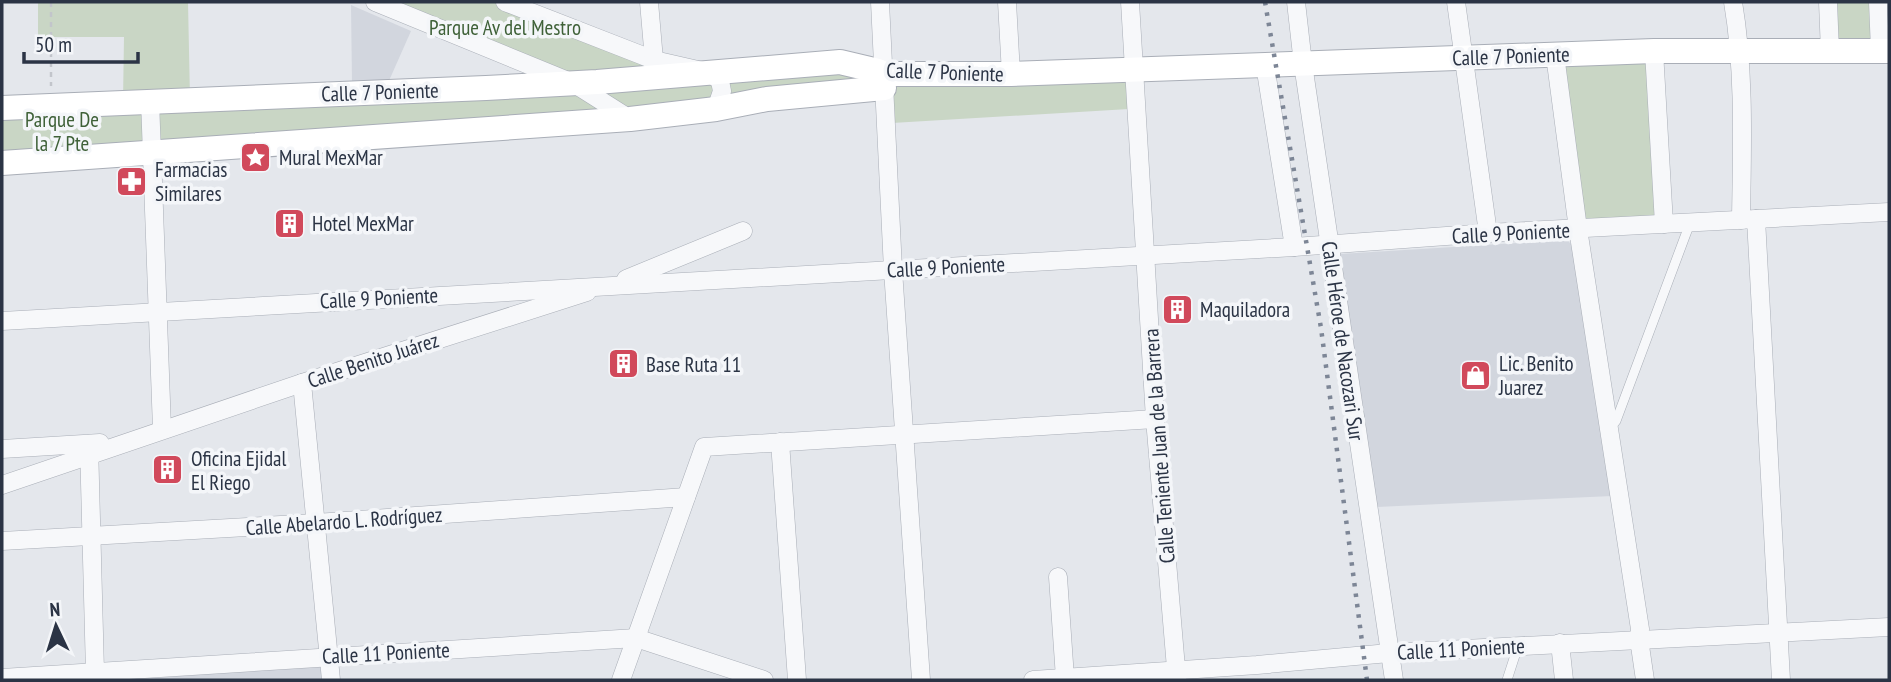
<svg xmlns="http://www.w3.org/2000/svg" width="1891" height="682" font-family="'PT Sans Narrow',sans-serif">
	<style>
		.built { fill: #d2d6de }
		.green { fill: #c9d6c5 }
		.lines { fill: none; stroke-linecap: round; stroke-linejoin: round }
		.service-casing { stroke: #a9aeb7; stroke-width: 10 }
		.minor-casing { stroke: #a9aeb7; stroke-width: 19 }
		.secondary-casing { stroke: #a9aeb7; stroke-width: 26 }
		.path { stroke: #c2c5cb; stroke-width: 2.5; stroke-dasharray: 5 5; stroke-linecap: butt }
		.service { stroke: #f7f8fa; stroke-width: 9 }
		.minor { stroke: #f7f8fa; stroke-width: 18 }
		.secondary { stroke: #fff; stroke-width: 24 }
		.rail { stroke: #7d8696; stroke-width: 4.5; stroke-dasharray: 3.5 7; stroke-linecap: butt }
		.labels { text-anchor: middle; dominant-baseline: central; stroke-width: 7; stroke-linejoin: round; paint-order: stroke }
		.park-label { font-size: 21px; fill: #3f6138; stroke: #f4f6f9 }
		.street-label { font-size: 21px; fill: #2b3445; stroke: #f4f6f9 }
		.poi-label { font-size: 21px; fill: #2b3445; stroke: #f4f6f9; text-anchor: start }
	</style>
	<rect width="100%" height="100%" fill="#e4e7ec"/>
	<!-- built -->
	<g class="built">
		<polygon points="351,5 411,31 388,83 352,84"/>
		<polygon points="1567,240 1575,248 1612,496 1377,507 1340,254"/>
		<polygon points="321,664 323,680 132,680"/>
	</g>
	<!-- green -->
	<g class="green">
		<polygon points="38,2 188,2 190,99 839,63 880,87 2,162 2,108 123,101 124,37 38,37"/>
		<polygon points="379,2 499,2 650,64 648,76 565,74"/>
		<polygon points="1834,2 1873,2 1875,43 1836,44"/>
		<polygon points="1650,54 1661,217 1582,225 1558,60"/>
		<polygon points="1127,72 1129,109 892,123 886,80"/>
	</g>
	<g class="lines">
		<defs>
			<g id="service">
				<polyline points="1610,427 1616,421 1690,223"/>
				<polyline points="1507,680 1518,646"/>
			</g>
			<g id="minor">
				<polyline points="375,2 573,83 630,119"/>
				<polyline points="505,2 654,60 711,73 720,81 722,91 716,109"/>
				<polyline points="649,2 654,60"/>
				<polyline points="880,2 893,270 921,680"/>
				<polyline points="1007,2 1011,74"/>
				<polyline points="1130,2 1155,419 1177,680"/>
				<polyline points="1296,2 1303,64 1394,680"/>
				<polyline points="1456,2 1488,233"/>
				<path d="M1733 2C1745 73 1742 148 1741 220"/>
				<polyline points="1828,2 1830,52"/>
				<polyline points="1878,2 1880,50"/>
				<polyline points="1654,51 1664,224"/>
				<polyline points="1555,55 1578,229 1640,629 1639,639 1645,680"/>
				<polyline points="1265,65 1294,247"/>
				<polyline points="150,100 162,429"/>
				<polyline points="1756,219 1781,680"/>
				<polyline points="626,279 743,231"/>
				<polyline points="2,321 1294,247 1488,233 1889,212"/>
				<polyline points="302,383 331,680"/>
				<polyline points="780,442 797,680"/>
				<polyline points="89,444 95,672"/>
				<polyline points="2,449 100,443"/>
				<polyline points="2,485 302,383 587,292"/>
				<polyline points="2,541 316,523 686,497"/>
				<polyline points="1058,577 1065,678"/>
				<polyline points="1560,643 1564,680"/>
				<polyline points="2,678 636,638 764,680"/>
				<polyline points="621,680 704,447 1155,419"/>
				<polyline points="1033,680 1257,665 1389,653 1889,627"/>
			</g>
			<g id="secondary">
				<polyline points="2,108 486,88 597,82 840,62 878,71 884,74 1011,74 1654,51 1889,51"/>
				<polyline points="2,163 630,119 716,109 767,99 884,88"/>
			</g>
		</defs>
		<!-- service casing -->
		<use href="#service" class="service-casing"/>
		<!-- minor casing -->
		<use href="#minor" class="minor-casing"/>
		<!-- secondary casing -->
		<use href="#secondary" class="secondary-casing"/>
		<!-- path -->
		<polyline class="path" points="51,2 51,86"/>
		<!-- service -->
		<use href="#service" class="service"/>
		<!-- minor -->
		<use href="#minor" class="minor"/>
		<!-- secondary -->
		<use href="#secondary" class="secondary"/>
		<!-- rail -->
		<polyline class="rail" points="1265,2 1321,328 1367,680"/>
	</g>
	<!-- icons -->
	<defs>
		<symbol id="sight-square" viewBox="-11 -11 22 22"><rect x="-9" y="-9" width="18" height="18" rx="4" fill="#d1495b" stroke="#f4f6f9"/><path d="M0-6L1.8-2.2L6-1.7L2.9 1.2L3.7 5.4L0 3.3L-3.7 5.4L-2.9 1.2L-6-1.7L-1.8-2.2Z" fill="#fff"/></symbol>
		<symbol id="pharmacy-square" viewBox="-11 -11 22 22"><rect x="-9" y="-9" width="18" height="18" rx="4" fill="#d1495b" stroke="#f4f6f9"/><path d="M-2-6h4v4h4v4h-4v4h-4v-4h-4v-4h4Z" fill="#fff"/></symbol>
		<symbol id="building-square" viewBox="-11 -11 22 22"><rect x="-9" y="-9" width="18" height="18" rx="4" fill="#d1495b" stroke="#f4f6f9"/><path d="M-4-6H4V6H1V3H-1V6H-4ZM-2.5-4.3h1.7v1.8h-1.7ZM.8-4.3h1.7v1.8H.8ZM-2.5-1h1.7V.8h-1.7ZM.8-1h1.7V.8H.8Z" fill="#fff"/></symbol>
		<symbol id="shop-square" viewBox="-11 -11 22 22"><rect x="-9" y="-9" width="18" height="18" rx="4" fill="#d1495b" stroke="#f4f6f9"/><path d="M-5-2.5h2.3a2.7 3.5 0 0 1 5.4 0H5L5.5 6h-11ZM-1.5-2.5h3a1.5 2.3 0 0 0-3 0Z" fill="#fff"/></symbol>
	</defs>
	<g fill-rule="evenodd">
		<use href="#sight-square" x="238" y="140" width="35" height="35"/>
		<use href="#pharmacy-square" x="114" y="164" width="35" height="35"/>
		<use href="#building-square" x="272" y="206" width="35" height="35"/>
		<use href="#building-square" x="1160" y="292" width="35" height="35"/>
		<use href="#building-square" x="606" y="346" width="35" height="35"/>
		<use href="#shop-square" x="1458" y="358" width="35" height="35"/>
		<use href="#building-square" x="150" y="452" width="35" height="35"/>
	</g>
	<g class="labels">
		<!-- park labels -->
		<g class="park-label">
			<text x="505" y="27">Parque Av del Mestro</text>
			<text x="62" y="119">Parque De<tspan x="62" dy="24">la 7 Pte</tspan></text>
		</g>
		<!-- street labels -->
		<g class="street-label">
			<text transform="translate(1511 56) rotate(-2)">Calle 7 Poniente</text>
			<text transform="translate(945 72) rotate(2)">Calle 7 Poniente</text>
			<text transform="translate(380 92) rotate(-2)">Calle 7 Poniente</text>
			<text transform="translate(1511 233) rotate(-3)">Calle 9 Poniente</text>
			<text transform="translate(946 267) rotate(-3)">Calle 9 Poniente</text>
			<text transform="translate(379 298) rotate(-3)">Calle 9 Poniente</text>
			<text transform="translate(1343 341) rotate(82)">Calle Héroe de Nacozari Sur</text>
			<text transform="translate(373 360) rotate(-18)">Calle Benito Juárez</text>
			<text transform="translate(1159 446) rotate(-94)">Calle Teniente Juan de la Barrera</text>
			<text transform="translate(344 521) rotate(-4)">Calle Abelardo L. Rodríguez</text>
			<text transform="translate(1461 649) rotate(-3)">Calle 11 Poniente</text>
			<text transform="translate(386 653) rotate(-3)">Calle 11 Poniente</text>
		</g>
		<!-- poi labels -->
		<g class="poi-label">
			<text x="279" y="157">Mural MexMar</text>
			<text x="155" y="169">Farmacias<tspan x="155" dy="24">Similares</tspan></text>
			<text x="312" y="223">Hotel MexMar</text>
			<text x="1200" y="309">Maquiladora</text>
			<text x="1499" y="363">Lic. Benito<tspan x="1499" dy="24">Juarez</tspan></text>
			<text x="646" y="364">Base Ruta 11</text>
			<text x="191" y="458">Oficina Ejidal<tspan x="191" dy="24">El Riego</tspan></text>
		</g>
	</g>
	<!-- border -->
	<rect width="1891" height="682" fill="none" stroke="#2b3445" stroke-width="7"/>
	<!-- north arrow -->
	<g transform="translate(56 626) rotate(356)" stroke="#f4f6f9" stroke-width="5" paint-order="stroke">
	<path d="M0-5L12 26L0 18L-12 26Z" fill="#2b3445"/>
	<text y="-10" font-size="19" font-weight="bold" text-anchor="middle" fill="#2b3445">N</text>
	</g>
	<!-- scale -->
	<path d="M24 52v10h114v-10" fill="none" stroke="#2b3445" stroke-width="3.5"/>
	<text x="35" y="52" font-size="21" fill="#2b3445" stroke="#f4f6f9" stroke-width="5" paint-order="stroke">50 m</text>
</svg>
